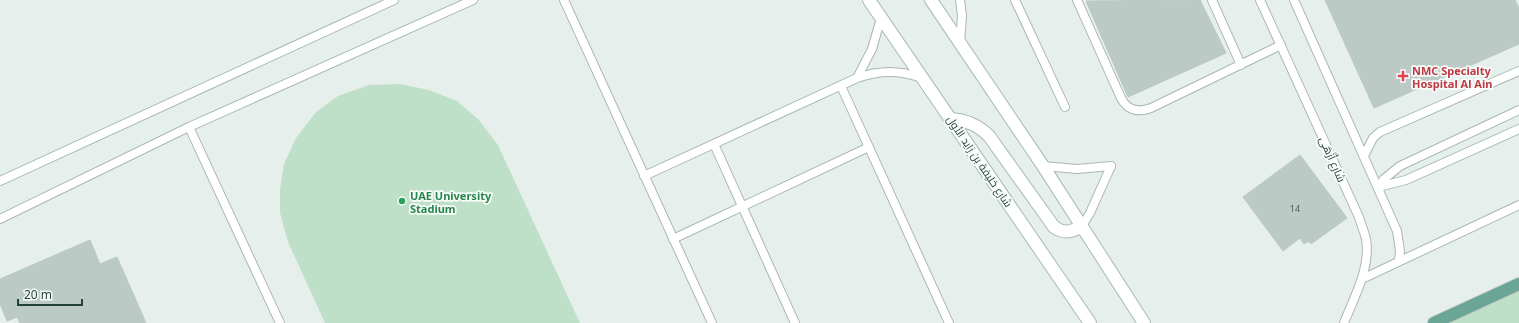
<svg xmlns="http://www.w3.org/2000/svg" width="1519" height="323" font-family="'Noto Sans',Cairo,sans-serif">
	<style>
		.green { fill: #bfe0c8 }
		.building { fill: #bbcac4; stroke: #b8c9c2 }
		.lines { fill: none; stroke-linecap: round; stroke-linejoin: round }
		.service-casing { stroke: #a8b8b2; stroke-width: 10 }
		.secondary-casing { stroke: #a4bbb3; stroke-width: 14 }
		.primary-casing { stroke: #c2cac8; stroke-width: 14 }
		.service { stroke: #fff; stroke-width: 8 }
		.secondary { stroke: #fff; stroke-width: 12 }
		.primary { stroke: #6aa596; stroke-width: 12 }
		.health-dot { fill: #e0444e; stroke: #f7fbf9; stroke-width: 1.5 }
		.leisure-dot { fill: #2e9e5b; stroke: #f7fbf9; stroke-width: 1.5 }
		.labels { text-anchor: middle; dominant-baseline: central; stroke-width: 3.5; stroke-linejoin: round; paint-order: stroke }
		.number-label { font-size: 9px; fill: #4a645c }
		.health-label { font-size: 11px; font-weight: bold; fill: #be3a42; stroke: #f7fbf9; text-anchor: start }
		.street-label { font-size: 11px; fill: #24423a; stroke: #f7fbf9 }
		.leisure-label { font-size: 11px; font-weight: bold; fill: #27864d; stroke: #f7fbf9; text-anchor: start }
	</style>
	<rect width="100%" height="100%" fill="#e6efeb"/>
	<!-- green -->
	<g class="green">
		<polygon points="400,84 429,90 457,101 478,119 498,145 580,323 325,323 288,242 280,213 280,189 284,164 296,138 316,112 338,96 369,85"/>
		<polygon points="1519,287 1519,323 1439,323"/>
	</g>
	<!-- building -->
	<g class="building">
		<polygon points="1200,0 1226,53 1128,97 1086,1"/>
		<polygon points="1325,0 1515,0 1519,8 1519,44 1374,108"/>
		<polygon points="1300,155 1347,218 1311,244 1309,241 1304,244 1300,238 1283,251 1243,197"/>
		<polygon points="90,240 100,264 117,257 146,323 20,323 17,317 7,321 0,304 0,279"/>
	</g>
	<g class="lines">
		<defs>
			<g id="service">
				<polyline points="564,0 712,323"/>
				<polyline points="1015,0 1065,107"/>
				<path d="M1077 0 1121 98C1127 110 1138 113 1151 108L1281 45"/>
				<polyline points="1212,0 1241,65"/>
				<path d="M1260 0 1358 215C1361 223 1364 231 1366 239 1371 268 1354 297 1344 323"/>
				<polyline points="1294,0 1397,231 1400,251 1399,260"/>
				<polyline points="960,43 962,16 960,0"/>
				<polyline points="857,78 872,49 881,18"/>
				<polyline points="841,86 949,323"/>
				<polyline points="189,127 280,323"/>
				<polyline points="714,144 795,323"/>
				<polyline points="1364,156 1373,138 1380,132 1519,71"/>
				<polyline points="1043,166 1077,169 1111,166"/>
				<path d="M644 176 857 78C880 70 899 70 922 78"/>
				<polyline points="0,181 394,0"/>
				<polyline points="1378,187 1384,179 1400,166 1519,110"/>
				<polyline points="1378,187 1406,180 1519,129"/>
				<polyline points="0,219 189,127 473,0"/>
				<polyline points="1082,226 1090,213 1111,166"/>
				<polyline points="673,239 869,147"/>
				<polyline points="1362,279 1519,205"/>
			</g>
			<g id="secondary">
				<polyline points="869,0 1090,323"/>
				<polyline points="931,0 1043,166 1144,323"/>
				<path d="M951 119C967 120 978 125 989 136L1054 227C1064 234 1072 232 1082 226"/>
			</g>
			<polyline id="primary" points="1434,323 1519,284"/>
		</defs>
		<!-- service casing -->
		<use href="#service" class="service-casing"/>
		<!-- secondary casing -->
		<use href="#secondary" class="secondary-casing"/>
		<!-- primary casing -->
		<use href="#primary" class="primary-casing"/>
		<!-- service -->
		<use href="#service" class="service"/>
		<!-- secondary -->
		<use href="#secondary" class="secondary"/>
		<!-- primary -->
		<use href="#primary" class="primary"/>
	</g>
	<!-- markers -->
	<path class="health-dot" d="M1401 70h4v4h4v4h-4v4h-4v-4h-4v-4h4z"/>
	<circle class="leisure-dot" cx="402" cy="201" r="4"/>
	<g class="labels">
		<!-- number labels -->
		<g class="number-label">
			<text x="1295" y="208">14</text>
		</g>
		<!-- health labels -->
		<g class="health-label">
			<text x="1412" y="70">NMC Specialty<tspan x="1412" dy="13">Hospital Al Ain</tspan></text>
		</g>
		<!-- street labels -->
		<g class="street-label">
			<text transform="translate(1333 159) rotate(66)">شارع أَزْهَى</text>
			<text transform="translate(980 161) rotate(56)">شارع خليفة بن زايد الأول</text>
		</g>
		<!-- leisure labels -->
		<g class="leisure-label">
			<text x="410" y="195">UAE University<tspan x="410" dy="13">Stadium</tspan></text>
		</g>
	</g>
	<!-- scale -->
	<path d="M18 299v6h64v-6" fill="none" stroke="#24423a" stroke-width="2"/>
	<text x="24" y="299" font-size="12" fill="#24423a" stroke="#f7fbf9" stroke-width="3" paint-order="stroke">20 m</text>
</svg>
